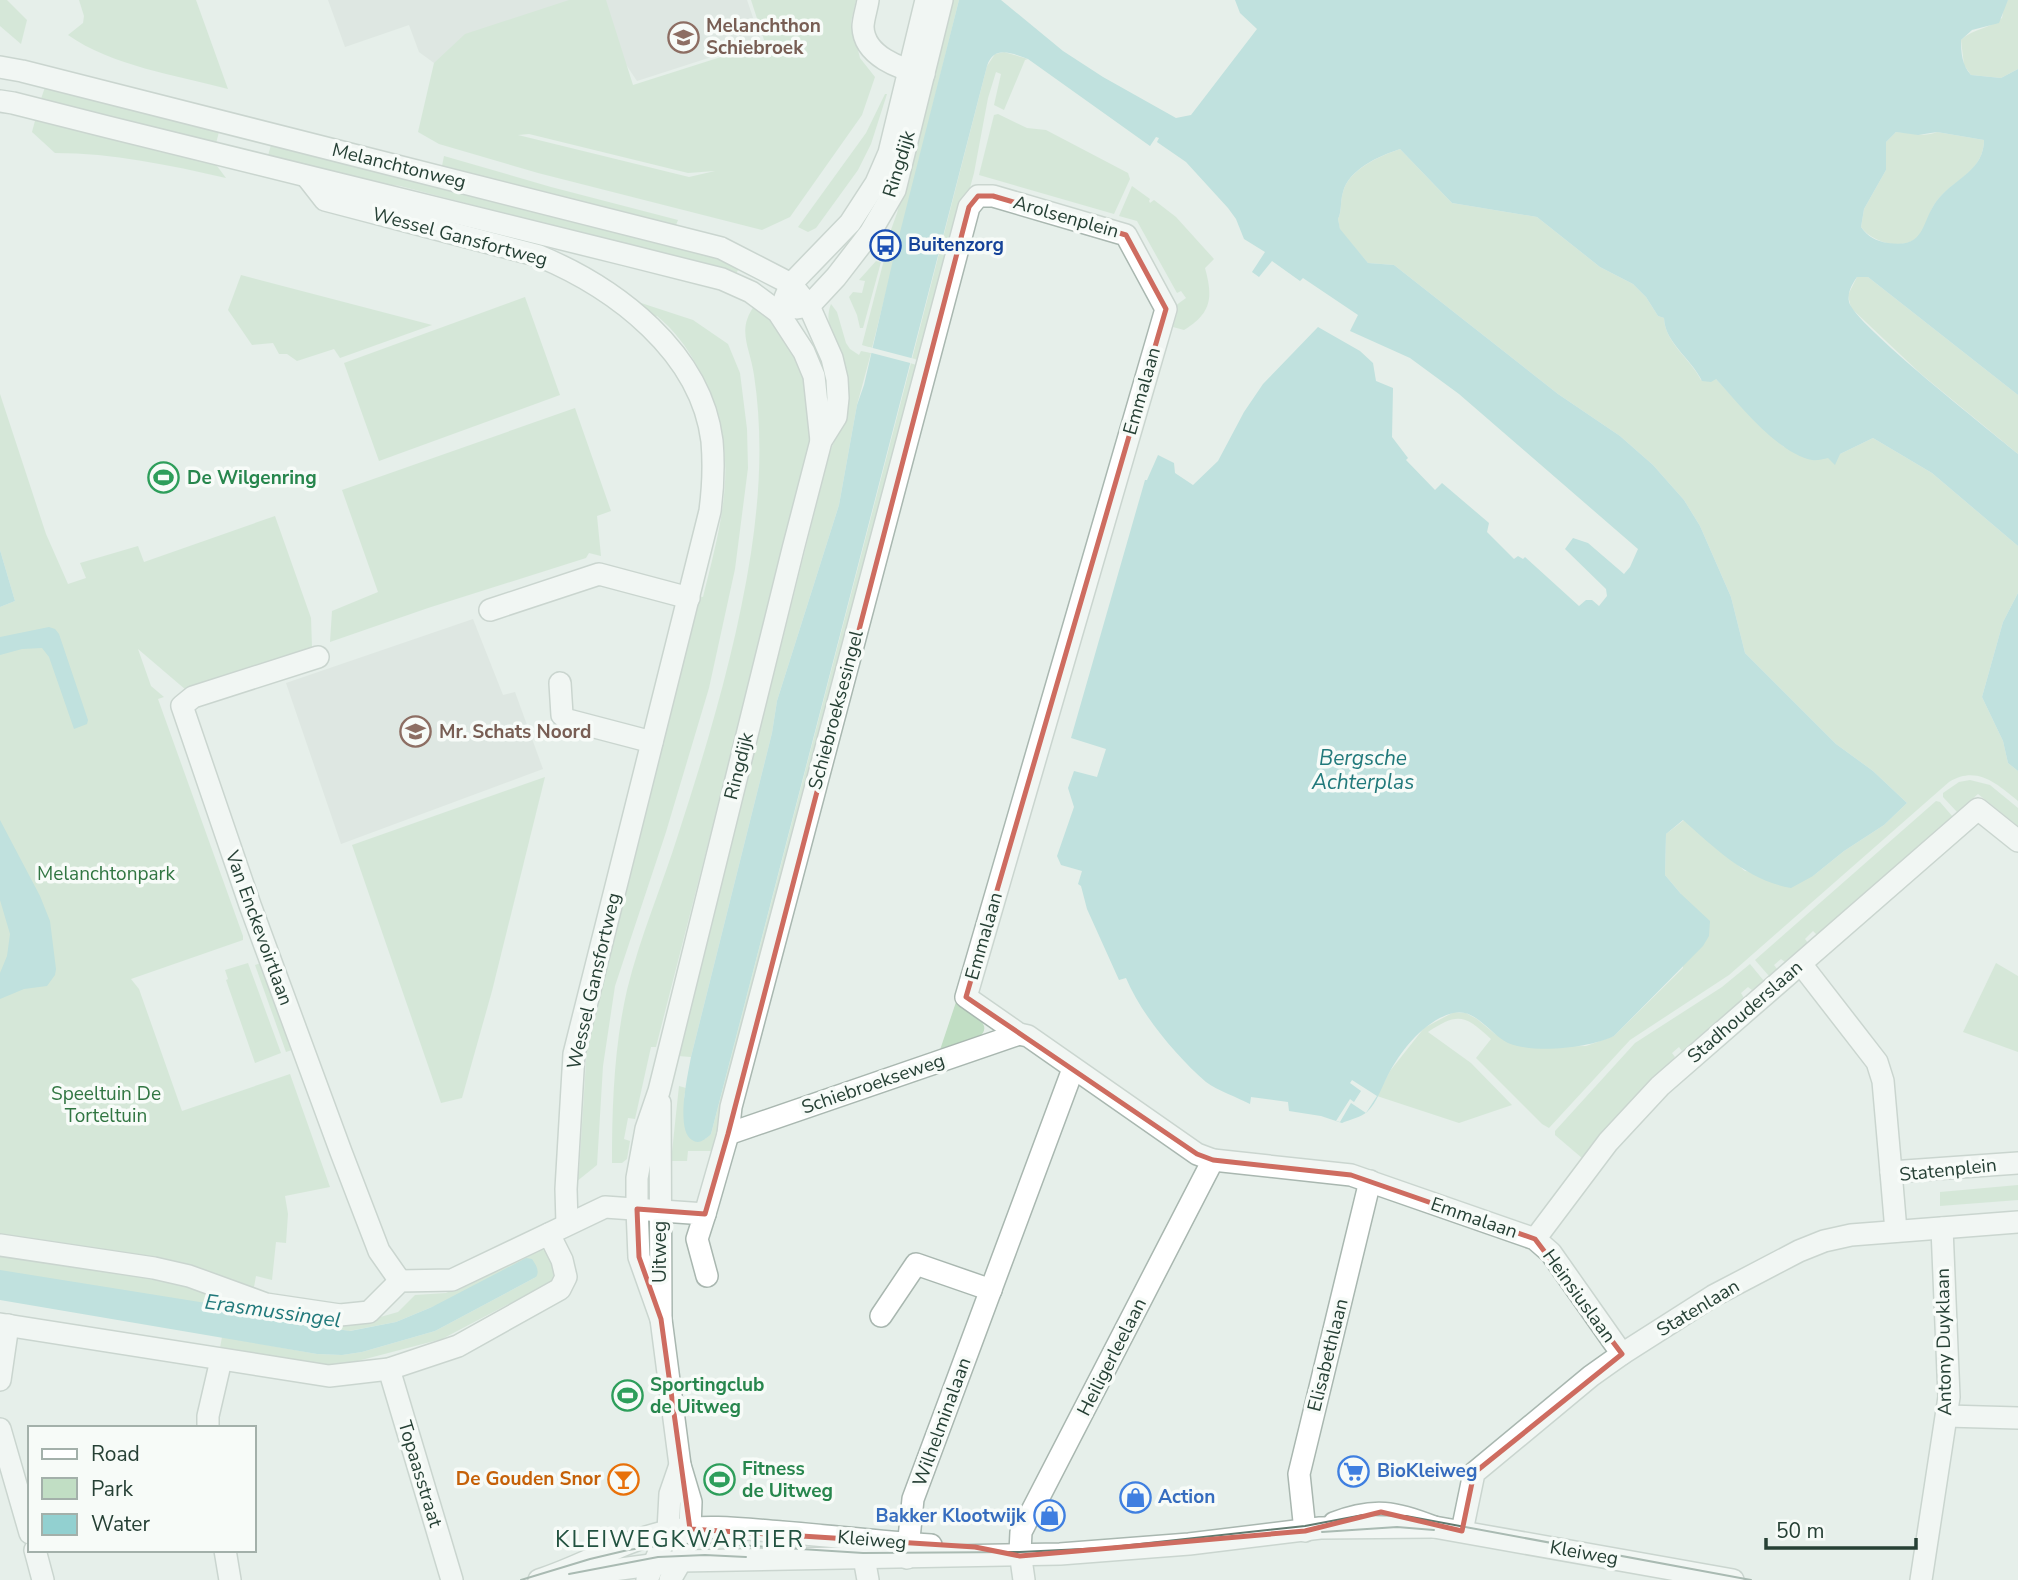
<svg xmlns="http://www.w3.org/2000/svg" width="2018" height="1580" font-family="'Nunito Sans',sans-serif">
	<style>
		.built { fill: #d5ded9 }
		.green { fill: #c1dec4; fill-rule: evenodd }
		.water { fill: #92d0d0; fill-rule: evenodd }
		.pier { fill: #e6efea }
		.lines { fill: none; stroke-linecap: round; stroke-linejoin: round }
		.minor-casing { stroke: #a9b7b0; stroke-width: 24 }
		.tertiary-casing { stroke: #a9b7b0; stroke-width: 24 }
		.minor { stroke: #fff; stroke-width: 21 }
		.tertiary { stroke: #fff; stroke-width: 21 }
		.tram { stroke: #617b70; stroke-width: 2 }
		.marked { fill: none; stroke: #ce6c60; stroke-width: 5; stroke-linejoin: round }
		.labels { text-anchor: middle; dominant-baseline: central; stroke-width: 7; stroke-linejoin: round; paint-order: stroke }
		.education-label { font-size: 19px; font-weight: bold; fill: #785e54; stroke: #f7fbf8; text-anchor: start }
		.street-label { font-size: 19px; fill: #264035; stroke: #f7fbf8 }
		.transit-label { font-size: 19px; font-weight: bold; fill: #164399; stroke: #f7fbf8; text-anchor: start }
		.leisure-label { font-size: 19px; font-weight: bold; fill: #27864d; stroke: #f7fbf8; text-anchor: start }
		.park-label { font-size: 19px; fill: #317642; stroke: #f7fbf8 }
		.shop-label { font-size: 19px; font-weight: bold; fill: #366cbe; stroke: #f7fbf8; text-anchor: start }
		.food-label { font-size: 19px; font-weight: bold; fill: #c56008; stroke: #f7fbf8; text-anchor: end }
		.water-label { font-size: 21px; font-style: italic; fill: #21797b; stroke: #f7fbf8 }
		.quarter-label { font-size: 23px; letter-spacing: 2px; fill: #225240; stroke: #f7fbf8 }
	</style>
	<rect width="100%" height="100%" fill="#e6efea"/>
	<!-- built -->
	<g class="built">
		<polygon points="328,0 747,0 761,41 637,81 605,33 454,64 434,63 419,52 409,25 345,47"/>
		<polygon points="473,619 503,695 515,692 543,769 341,844 286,683"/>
	</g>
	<!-- green -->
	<g class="green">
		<polygon points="0,0 7,0 27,20 21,44 0,26"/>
		<path d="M79 0H196L228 89C176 75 112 66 68 35L83 23 84 16Z"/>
		<path d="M569 0H606L633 85 765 43 751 0H856L851 22 860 58 875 77 862 115 790 217 762 230 538 173 439 144 418 132 434 63 465 34ZM529 134 688 173 715 171 689 177 518 135Z"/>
		<polygon points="952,0 959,0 872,348 862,345 885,256 887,257 890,246 886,244 897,213"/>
		<path d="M2008 0H2018V69L2001 78 1971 75 1964 65 1961 40C1974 28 1989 29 2002 18L2004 7Z"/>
		<polygon points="1004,52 1028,59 1025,60 1004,110 994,105 1001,74 996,72 988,98 974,173 923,360 912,359 987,66 995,54"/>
		<polygon points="45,87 219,132 215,147 40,102"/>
		<polygon points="885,94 887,94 871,144 858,170 816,228 808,232 798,227 866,133"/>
		<polygon points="998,114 1027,128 1046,130 1128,173 1130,179 1114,214 979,175 994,115"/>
		<path d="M36 117 214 162 226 178C169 165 113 153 55 153L32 132Z"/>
		<path d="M1896 132C1910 132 1923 138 1937 132L1984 140C1984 172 1952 180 1936 202 1929 211 1928 223 1922 232 1909 253 1873 244 1861 227L1864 209 1886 170V142Z"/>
		<polygon points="271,145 710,257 740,266 736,274 400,186 357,181 267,159"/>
		<path d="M1400 149 1452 203 1537 217 1600 267 1633 284 1646 297 1658 316 1664 318C1665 343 1690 358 1701 380L1716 379 1757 423 1784 447 1840 454 1873 438 1932 473 2018 546V593L2003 622 1982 697 2003 741 2008 763 2018 771V801C1997 784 1977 765 1949 782L1729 975 1630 1040 1549 1128 1542 1124 1476 1058 1491 1039C1465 1015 1458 1012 1428 1032L1471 1063 1512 1105 1459 1123 1377 1096 1390 1071 1424 1028 1454 1012 1466 1013 1477 1019 1495 1034 1528 1047 1586 1046 1614 1036 1683 968 1681 894 1665 875 1666 834 1684 820 1745 871 1813 876 1844 851 1884 825 1907 803 1873 771 1836 744 1745 653 1731 597 1700 526 1684 500 1653 465 1620 436 1558 394 1394 265 1368 263 1340 230 1338 219C1342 211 1340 201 1343 192 1349 169 1380 156 1400 149Z"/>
		<polygon points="444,156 551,187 678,220 676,225 442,166"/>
		<path d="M1132 186 1150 199 1149 201 1150 203 1154 200 1176 217 1214 259 1205 268C1213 297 1212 313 1184 330L1173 327 1177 313 1175 306 1186 298 1181 291 1177 293 1137 221 1119 216Z"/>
		<polygon points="876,261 881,262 863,328 860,328 857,315 849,297 853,292 862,293 865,281 859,280"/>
		<polygon points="241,275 432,325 340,358 334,349 297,361 287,354 279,354 273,343 252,345 228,310"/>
		<polygon points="1857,277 1868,277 2018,395 2018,454 1921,374 1851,308 1848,295"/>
		<polygon points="525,297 560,395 379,461 344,363"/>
		<path d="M635 301 693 320 728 344 740 373 747 429 748 468 735 569 709 688 666 832 615 986 603 1066 597 1165 571 1186 572 1173 579 1172 587 1046 605 977 598 975 695 595 703 597C724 513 743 446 697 366 687 347 674 330 657 316L651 321Z"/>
		<path d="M831 304 837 312 846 343 850 349 859 355 861 351 871 353 857 405 839 505 777 701 772 733 691 1057 678 1056 830 451C843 424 851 396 844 367 839 346 822 326 831 304Z"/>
		<path d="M755 305 768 317 804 366 813 423 810 445 656 1047H651L635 1119 628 1118 624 1139 630 1141 627 1159 622 1163H612C612 1106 614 1047 627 990 640 937 662 886 678 835 708 743 736 649 751 553 760 493 763 435 754 375 750 347 736 330 755 305Z"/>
		<polygon points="911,363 921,367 714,1151 688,1151 687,1161 671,1161 679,1086 686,1088 684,1097 705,1139 711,1134"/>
		<polygon points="0,394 46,534 68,584 86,578 80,563 138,546 144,562 275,516 311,618 312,647 186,690 138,649 151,686 164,697 158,699 243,936 243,940 131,979 139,989 182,1111 290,1074 330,1187 285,1196 288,1214 286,1243 276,1242 272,1280 256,1276 254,1287 252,1288 298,1319 352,1325 398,1312 415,1295 446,1293 534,1248 547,1251 559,1269 552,1286 527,1300 524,1296 442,1339 346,1364 321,1364 220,1348 222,1337 317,1354 342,1355 362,1352 435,1331 536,1277 432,1307 396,1322 349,1331 269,1318 0,1283 0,607 15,601 0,550"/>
		<polygon points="575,408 611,511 597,516 601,556 589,553 586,558 428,608 330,642 332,611 378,592 342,490"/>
		<polygon points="545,777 492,991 462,1098 441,1103 352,845"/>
		<polygon points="1970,780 1990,785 2018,808 2018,826 1978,794 1957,812 1943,797 1943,793 1959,782"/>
		<polygon points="1936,801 1940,802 1953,817 1817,935 1813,931 1805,939 1808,943 1785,962 1781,959 1774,965 1777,969 1769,976 1755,960"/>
		<polygon points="264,962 295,1049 286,1052 255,965"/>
		<polygon points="248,963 281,1053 255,1063 226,980 228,979 225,970"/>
		<polygon points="1996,963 2018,976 2018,1052 1963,1032"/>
		<polygon points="1750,964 1764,981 1752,990 1748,987 1741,993 1744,998 1682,1051 1679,1047 1672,1053 1675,1057 1600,1135 1582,1158 1555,1135 1555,1131 1635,1043 1722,987"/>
		<path d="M958 996C963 1008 972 1012 981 1021 997 1039 951 1049 939 1053Z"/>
		<polygon points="2018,1185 2018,1200 1940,1206 1940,1192"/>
	</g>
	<!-- water -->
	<g class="water">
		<path d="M959 0H1001L1063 51 1103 77 1176 118 1191 115 1257 29 1240 13 1235 0H2008L1999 23 1972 30 1961 40C1961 53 1962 65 1971 75L2001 78 2018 69V395L1868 277H1857C1852 284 1847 293 1849 302 1854 324 1993 433 2018 454V546L1932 473 1873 438 1840 454 1835 465 1828 458C1823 459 1816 461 1812 460 1776 452 1740 405 1716 379L1711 382 1702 381C1691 358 1665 343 1664 318L1658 316 1646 297 1633 284 1600 267 1537 217 1452 203 1400 149C1379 156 1349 169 1343 192 1340 201 1342 211 1338 219L1340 229 1368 263 1394 265 1558 394 1620 436 1653 465 1684 500 1700 526 1731 597 1745 653 1836 744 1873 771 1907 803 1884 825 1844 851 1813 876 1791 888C1747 880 1716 849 1683 820L1666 834 1665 875 1681 894 1710 921 1709 936 1703 946 1614 1036C1589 1048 1535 1054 1508 1043 1491 1035 1475 1007 1453 1013 1425 1020 1401 1050 1388 1075 1382 1086 1377 1103 1367 1112 1361 1117 1349 1120 1342 1123L1321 1116 1289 1111 1288 1102 1251 1097 1250 1104C1237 1097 1218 1091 1206 1082 1176 1056 1141 1014 1126 978L1119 980 1087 909 1081 886 1078 884 1082 871 1061 865 1057 856 1074 807 1068 788 1074 771 1097 777 1106 749 1071 738 1145 480H1147L1158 455 1174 463 1175 473 1193 485 1218 461 1244 412 1263 384 1318 327 1360 351 1373 363 1376 381 1393 388 1392 437 1408 458 1406 460 1435 490 1442 483 1489 523 1487 532 1514 559 1518 556 1523 559 1525 557 1579 606 1586 600H1592L1599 606 1607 596 1606 589 1565 549 1573 538 1588 543 1624 574 1630 567 1638 549 1459 394 1410 358 1350 331 1358 315 1303 278 1300 281 1272 261 1259 277 1252 272 1265 252 1244 239 1236 219 1228 208 1186 162 1157 142 1159 138 1156 137 1150 146 1028 59C1011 53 994 45 987 66L711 1134C706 1139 699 1145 692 1140 675 1130 688 1074 691 1057L772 733 777 701 839 505 857 405 864 385 893 260ZM1896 132 1918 135 1937 132 1984 140C1984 170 1956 178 1939 198 1920 220 1928 249 1888 243 1876 241 1868 237 1861 227L1864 209 1886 170V142Z"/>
		<polygon points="0,550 15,601 0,607"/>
		<polygon points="2018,593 2018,771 2008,763 2003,741 1982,697 2003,622"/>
		<polygon points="49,627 55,629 59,634 88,720 87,724 74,729 49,657 42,648 22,649 0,655 0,637"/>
		<polygon points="0,820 40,896 50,921 56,969 55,975 47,986 24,989 0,999 0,973 7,956 10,934 0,900"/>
		<path d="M526 1258 532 1259C536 1265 540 1271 536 1277L435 1331 362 1352 342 1355 317 1354 0 1300V1270L206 1303 295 1323 350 1331 396 1322 432 1307Z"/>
	</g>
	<!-- pier -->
	<g class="pier">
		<polygon points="869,347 915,359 914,364 868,352"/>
		<polygon points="1352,1080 1377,1096 1366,1113 1351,1103 1340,1122 1336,1121 1350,1099 1354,1102 1361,1091 1350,1083"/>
	</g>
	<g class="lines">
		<defs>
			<g id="minor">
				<path d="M868 0C867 8 863 19 863 27 864 56 900 69 924 74"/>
				<path d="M307 177 325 200 539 256C616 288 701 352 712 441 714 464 713 488 710 511L574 1054 566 1189 567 1224"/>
				<polyline points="490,610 599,574 689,598"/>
				<polyline points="318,657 193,697 182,706 250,905 341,1152 379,1251 400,1281"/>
				<polyline points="560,683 562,715 568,720 652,742"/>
				<polyline points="1801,964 1877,1062 1883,1081 1891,1172"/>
				<polyline points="728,1134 1019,1034"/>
				<polyline points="705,1214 728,1134 731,1107 969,207 978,196 993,196 1126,235 1166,309 966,997 1019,1034 1028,1036 1197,1154 1213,1160 1351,1175 1535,1239 1551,1253 1622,1354"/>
				<polyline points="1896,1231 1891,1172 2018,1163"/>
				<polyline points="1535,1239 1608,1142 1660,1086 1978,809 2018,841"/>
				<polyline points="0,1245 154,1268 189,1276 266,1304 340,1315 369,1312 400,1281 452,1280 605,1207 705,1214 697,1239 707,1276"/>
				<polyline points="881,1316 916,1264 991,1290"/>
				<polyline points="0,1324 329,1376 389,1369 458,1346 560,1289 566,1277 562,1260 549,1234"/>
				<polyline points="389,1369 452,1580"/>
				<polyline points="0,1380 8,1325"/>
				<polyline points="1947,1416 2018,1418"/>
				<polyline points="208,1428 208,1416 221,1360"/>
				<polyline points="0,1429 30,1533"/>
				<polyline points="1305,1531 1299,1474 1370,1181"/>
				<polyline points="1462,1531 1474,1473 1591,1376 1622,1354 1713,1296 1799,1251 1824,1241 1851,1235 2018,1222"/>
				<polyline points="861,1541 868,1580"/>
				<polyline points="35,1550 43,1580"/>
				<polyline points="225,1550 230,1580"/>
				<polyline points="907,1558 913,1499 1073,1069"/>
				<polyline points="1024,1580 1020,1552 1021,1532 1213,1160"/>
				<polyline points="1921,1580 1949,1397 1942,1228"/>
			</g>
			<g id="tertiary">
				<polyline points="0,67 22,71 721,248 791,284 809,306 832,358 837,379 838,398 836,417 821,441 793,549 659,1091 646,1129 637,1178 637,1209 639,1257 661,1319"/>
				<path d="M0 101 13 103C249 163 486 219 722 279L751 292 778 312 804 352 814 376 821 441"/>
				<polyline points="785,298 791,284 850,223 876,183 889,153 926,0"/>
				<polyline points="797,308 809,306 836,277 870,233 895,190 942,0"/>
				<polyline points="660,1103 661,1319 680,1465 691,1502 690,1529 681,1561 670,1580"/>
				<path d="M1334 1523C1374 1507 1396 1512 1434 1527L1733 1580"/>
				<polyline points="563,1573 606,1571 681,1561 1060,1554 1189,1544 1320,1528 1434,1527"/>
				<path d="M539 1580C581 1567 626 1539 669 1531 706 1524 745 1529 782 1532 832 1536 881 1542 931 1545"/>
				<polyline points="647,1580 668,1531 670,1494 680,1465"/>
			</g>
		</defs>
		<!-- minor casing -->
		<use href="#minor" class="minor-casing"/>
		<!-- tertiary casing -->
		<use href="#tertiary" class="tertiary-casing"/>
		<!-- minor -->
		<use href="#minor" class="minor"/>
		<!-- tertiary -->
		<use href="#tertiary" class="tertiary"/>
		<!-- tram -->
		<g class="tram">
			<polyline points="1322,1532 1397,1527 1434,1530"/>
			<polyline points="569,1574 658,1557 705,1555 746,1557"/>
			<polyline points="521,1580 590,1559 628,1550 663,1545 707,1543 863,1553 1020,1552 1103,1548 1305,1526 1363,1515 1406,1516 1751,1580"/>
		</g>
	</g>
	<!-- marked area -->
	<path d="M0 0H2018V1580H0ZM978 196H993L1126 235 1166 309 966 997 1197 1154 1213 1160 1351 1175 1535 1239 1622 1354 1474 1473 1462 1531 1381 1512 1305 1531 1020 1556 975 1547 690 1529 661 1319 639 1257 637 1209 705 1214 728 1134 969 207Z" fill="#e6efea" fill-opacity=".55" fill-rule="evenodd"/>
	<path class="marked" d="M978 196H993L1126 235 1166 309 966 997 1197 1154 1213 1160 1351 1175 1535 1239 1622 1354 1474 1473 1462 1531 1381 1512 1305 1531 1020 1556 975 1547 690 1529 661 1319 639 1257 637 1209 705 1214 728 1134 969 207Z"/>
	<!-- icons -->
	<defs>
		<symbol id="school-ring" viewBox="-11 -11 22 22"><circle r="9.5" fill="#f7fbf8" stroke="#8d6e63" stroke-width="1.5"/><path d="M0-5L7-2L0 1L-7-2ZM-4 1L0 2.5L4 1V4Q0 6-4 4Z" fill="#8d6e63"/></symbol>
		<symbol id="bus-ring" viewBox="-11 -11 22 22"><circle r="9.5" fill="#f7fbf8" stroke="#1a4fb4" stroke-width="1.5"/><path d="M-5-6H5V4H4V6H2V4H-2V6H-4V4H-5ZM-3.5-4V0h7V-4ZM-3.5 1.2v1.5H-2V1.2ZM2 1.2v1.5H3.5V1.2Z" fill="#1a4fb4"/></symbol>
		<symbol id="stadium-ring" viewBox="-11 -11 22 22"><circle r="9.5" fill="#f7fbf8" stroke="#2e9e5b" stroke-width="1.5"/><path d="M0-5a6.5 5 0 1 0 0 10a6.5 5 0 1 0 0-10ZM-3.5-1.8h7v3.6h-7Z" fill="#2e9e5b"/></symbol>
		<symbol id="supermarket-ring" viewBox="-11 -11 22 22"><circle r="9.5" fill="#f7fbf8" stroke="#3f7fe0" stroke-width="1.5"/><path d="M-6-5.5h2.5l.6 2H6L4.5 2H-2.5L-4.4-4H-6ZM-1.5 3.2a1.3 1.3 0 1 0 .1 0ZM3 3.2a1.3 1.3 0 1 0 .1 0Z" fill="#3f7fe0"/></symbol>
		<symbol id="bar-ring" viewBox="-11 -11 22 22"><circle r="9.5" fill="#f7fbf8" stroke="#e8710a" stroke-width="1.5"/><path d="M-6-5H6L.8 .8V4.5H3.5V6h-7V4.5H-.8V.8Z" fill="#e8710a"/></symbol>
		<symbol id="shop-ring" viewBox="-11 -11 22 22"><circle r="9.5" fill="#f7fbf8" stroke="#3f7fe0" stroke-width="1.5"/><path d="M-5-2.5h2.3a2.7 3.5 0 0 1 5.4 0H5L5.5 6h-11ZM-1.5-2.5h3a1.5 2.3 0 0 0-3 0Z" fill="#3f7fe0"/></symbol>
	</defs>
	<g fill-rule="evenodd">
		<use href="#school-ring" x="666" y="20" width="35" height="35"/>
		<use href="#bus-ring" x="868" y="228" width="35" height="35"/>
		<use href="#stadium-ring" x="146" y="460" width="35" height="35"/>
		<use href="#school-ring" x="398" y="714" width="35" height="35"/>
		<use href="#stadium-ring" x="610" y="1378" width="35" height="35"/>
		<use href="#supermarket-ring" x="1336" y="1454" width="35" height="35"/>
		<use href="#bar-ring" x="606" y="1462" width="35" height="35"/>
		<use href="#stadium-ring" x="702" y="1462" width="35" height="35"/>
		<use href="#shop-ring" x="1118" y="1480" width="35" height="35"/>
		<use href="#shop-ring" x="1032" y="1498" width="35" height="35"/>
	</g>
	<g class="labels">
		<!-- education labels -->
		<g class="education-label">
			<text x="706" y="26">Melanchthon<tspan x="706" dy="22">Schiebroek</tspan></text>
			<text x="439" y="732">Mr. Schats Noord</text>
		</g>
		<!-- street labels -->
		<g class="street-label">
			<text transform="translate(899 164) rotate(-73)">Ringdijk</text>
			<text transform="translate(399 166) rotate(14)">Melanchtonweg</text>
			<text transform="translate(1066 217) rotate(16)">Arolsenplein</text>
			<text transform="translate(460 237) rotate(15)">Wessel Gansfortweg</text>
			<text transform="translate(1142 391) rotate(-74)">Emmalaan</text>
			<text transform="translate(836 710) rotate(-75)">Schiebroeksesingel</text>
			<text transform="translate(739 766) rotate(-76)">Ringdijk</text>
			<text transform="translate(259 928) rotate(70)">Van Enckevoirtlaan</text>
			<text transform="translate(984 936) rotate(-74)">Emmalaan</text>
			<text transform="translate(594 981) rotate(-77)">Wessel Gansfortweg</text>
			<text transform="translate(1745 1012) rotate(-41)">Stadhouderslaan</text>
			<text transform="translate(873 1084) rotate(-19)">Schiebroekseweg</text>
			<text transform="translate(1948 1170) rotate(-6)">Statenplein</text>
			<text transform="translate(1474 1218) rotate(19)">Emmalaan</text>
			<text transform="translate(660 1252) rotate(-90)">Uitweg</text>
			<text transform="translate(1579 1296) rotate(54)">Heinsiuslaan</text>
			<text transform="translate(1698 1308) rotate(-31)">Statenlaan</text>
			<text transform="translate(1944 1342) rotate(-91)">Antony Duyklaan</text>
			<text transform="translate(1328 1355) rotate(-76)">Elisabethlaan</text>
			<text transform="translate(1112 1357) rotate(-63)">Heiligerleelaan</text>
			<text transform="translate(942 1422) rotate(-70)">Wilhelminalaan</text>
			<text transform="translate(420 1474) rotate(73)">Topaasstraat</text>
			<text transform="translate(872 1540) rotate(5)">Kleiweg</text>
			<text transform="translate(1584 1553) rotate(10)">Kleiweg</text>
		</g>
		<!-- transit labels -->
		<g class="transit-label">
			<text x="908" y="245">Buitenzorg</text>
		</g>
		<!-- leisure labels -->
		<g class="leisure-label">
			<text x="187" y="478">De Wilgenring</text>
			<text x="650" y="1385">Sportingclub<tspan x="650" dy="22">de Uitweg</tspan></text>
			<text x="742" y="1469">Fitness<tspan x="742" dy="22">de Uitweg</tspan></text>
		</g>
		<!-- park labels -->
		<g class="park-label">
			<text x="106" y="874">Melanchtonpark</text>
			<text x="106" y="1094">Speeltuin De<tspan x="106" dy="22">Torteltuin</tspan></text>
		</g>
		<!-- shop labels -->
		<g class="shop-label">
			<text x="1377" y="1471">BioKleiweg</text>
			<text x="1158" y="1497">Action</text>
			<text x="1026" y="1516" text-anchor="end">Bakker Klootwijk</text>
		</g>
		<!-- food labels -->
		<g class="food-label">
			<text x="601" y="1479">De Gouden Snor</text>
		</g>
		<!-- water labels -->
		<g class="water-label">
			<text x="1363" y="758">Bergsche<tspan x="1363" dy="24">Achterplas</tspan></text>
			<text transform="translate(273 1311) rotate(8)">Erasmussingel</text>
		</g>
		<!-- quarter labels -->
		<g class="quarter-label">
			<text x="680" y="1539">KLEIWEGKWARTIER</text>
		</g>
	</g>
	<!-- legend -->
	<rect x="28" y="1426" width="228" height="126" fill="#f7fbf8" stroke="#a3b0aa" stroke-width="2"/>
	<rect x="42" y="1449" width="35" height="10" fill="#ffffff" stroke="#a3b0aa" stroke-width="2"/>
	<text x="91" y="1461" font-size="21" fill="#264035">Road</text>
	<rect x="42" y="1478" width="35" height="21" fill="#c1dec4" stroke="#a3b0aa" stroke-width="2"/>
	<text x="91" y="1496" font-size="21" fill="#264035">Park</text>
	<rect x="42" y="1514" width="35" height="21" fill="#92d0d0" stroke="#a3b0aa" stroke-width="2"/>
	<text x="91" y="1531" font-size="21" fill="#264035">Water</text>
	<!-- scale -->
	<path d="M1766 1538v10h150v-10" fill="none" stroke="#264035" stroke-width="3.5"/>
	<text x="1776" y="1538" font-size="21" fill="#264035" stroke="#f7fbf8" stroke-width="5" paint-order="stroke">50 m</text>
</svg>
